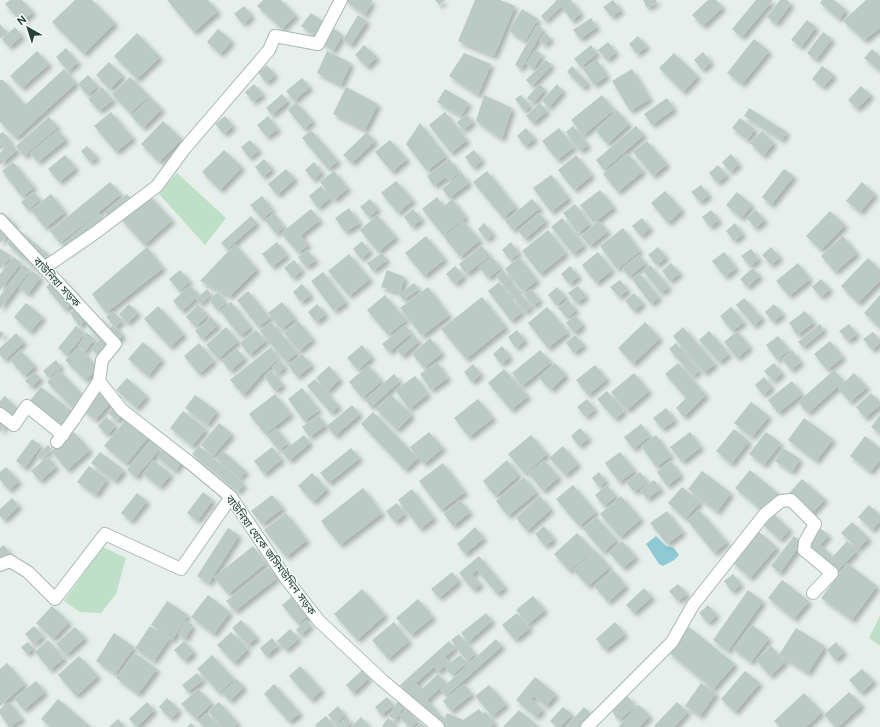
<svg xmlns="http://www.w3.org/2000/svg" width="880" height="727" font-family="'DM Sans','Noto Sans Bengali',sans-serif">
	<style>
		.green { fill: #bfe0c8 }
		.water { fill: #8ec9d4 }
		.building { fill: #bbcac4; filter: url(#shadow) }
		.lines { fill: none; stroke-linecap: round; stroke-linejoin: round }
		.minor-casing { stroke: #a8b8b2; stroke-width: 14 }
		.tertiary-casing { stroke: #a8b8b2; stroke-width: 14 }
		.minor { stroke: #fff; stroke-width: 12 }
		.tertiary { stroke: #fff; stroke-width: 12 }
		.labels { text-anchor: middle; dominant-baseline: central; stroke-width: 3; stroke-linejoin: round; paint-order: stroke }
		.street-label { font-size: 11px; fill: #24423a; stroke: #f7fbf9 }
	</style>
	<defs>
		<filter id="shadow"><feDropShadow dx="3.5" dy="3.5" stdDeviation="2" flood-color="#0004"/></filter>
	</defs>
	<rect width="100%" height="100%" fill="#e6efeb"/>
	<!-- green -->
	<g class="green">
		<polygon points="177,173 226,218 205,245 159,194"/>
		<polygon points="103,547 126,558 116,594 101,613 80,612 64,601"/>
		<polygon points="880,616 880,646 869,638"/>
	</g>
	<!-- water -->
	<polygon class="water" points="656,536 666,546 674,548 679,555 674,560 663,566 659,564 646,544"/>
	<!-- building -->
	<g class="building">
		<polygon points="10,0 22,0 33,12 21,22 5,4"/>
		<polygon points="75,0 92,0 115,23 84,54 52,22"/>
		<polygon points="167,0 208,0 218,11 194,32"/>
		<polygon points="263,0 281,0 296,15 282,29 257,6"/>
		<polygon points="344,0 373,0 365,15"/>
		<polygon points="435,0 445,0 439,5"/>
		<polygon points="475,0 500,0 515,6 494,56 458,41"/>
		<polygon points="556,0 571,0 581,13 572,21 561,6 545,21 541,16 556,1"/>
		<polygon points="613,0 621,10 612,17 603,7"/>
		<polygon points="643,0 656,0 657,2 647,8"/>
		<polygon points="708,0 716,0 723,7 703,26 692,15"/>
		<polygon points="756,0 773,0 742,37 732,29"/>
		<polygon points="780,0 787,0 791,4 776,24 767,17"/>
		<polygon points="822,0 834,0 846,10 839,19 820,3"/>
		<polygon points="866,0 880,0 880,28 864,40 843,21"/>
		<polygon points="244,6 252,16 243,24 234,14"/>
		<polygon points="522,9 538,19 525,41 509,31"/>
		<polygon points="311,13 343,35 333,51 301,26"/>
		<polygon points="358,15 367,21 351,45 343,40"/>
		<polygon points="591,18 597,27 580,39 573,30"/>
		<polygon points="807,20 816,27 801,47 791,40"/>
		<polygon points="0,24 7,32 0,39"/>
		<polygon points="537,25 543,29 521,69 515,65"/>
		<polygon points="15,27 22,36 9,47 2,39"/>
		<polygon points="218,29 232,41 220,54 207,42"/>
		<polygon points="823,32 832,39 816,60 807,53"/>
		<polygon points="137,33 160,57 137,79 114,56"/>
		<polygon points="546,33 551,39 544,45 539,39"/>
		<polygon points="638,36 647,46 637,54 629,44"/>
		<polygon points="754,39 769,51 742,84 727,73"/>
		<polygon points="608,42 616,52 607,60 598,50"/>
		<polygon points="364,45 377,57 367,67 355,55"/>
		<polygon points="591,45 597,53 581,67 574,59"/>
		<polygon points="66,48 78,62 68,71 56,57"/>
		<polygon points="872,49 880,56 880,71 864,58"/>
		<polygon points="535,50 542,54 534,68 526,64"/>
		<polygon points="37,51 49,64 22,88 10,76"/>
		<polygon points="327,51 351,63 341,85 317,73"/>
		<polygon points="703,52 711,62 702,70 694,60"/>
		<polygon points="464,53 491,64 478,95 449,76"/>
		<polygon points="674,53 698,76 683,92 659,68"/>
		<polygon points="546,60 552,65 532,86 526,80"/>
		<polygon points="597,60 607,76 594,85 583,69"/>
		<polygon points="109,62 123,76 110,89 96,75"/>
		<polygon points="267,65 275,75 266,83 258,72"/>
		<polygon points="572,66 588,83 583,88 567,72"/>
		<polygon points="822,66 834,75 823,87 812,79"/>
		<polygon points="64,69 76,83 16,138 0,122 0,80 3,80 25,105"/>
		<polygon points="632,69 650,99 630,111 612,81"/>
		<polygon points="88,75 98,86 87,95 78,84"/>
		<polygon points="130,77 149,96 130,113 112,94"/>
		<polygon points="302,78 310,87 294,101 286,91"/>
		<polygon points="254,84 263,94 253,102 245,92"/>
		<polygon points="539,84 545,89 533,103 527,98"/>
		<polygon points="557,84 563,91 549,107 542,101"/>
		<polygon points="861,86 871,95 857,109 848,100"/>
		<polygon points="102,87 113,100 99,111 88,99"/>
		<polygon points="346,87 378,104 365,130 333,114"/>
		<polygon points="445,89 469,103 461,116 437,102"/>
		<polygon points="282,94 288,101 272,115 266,108"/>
		<polygon points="484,95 512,108 502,139 476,121"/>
		<polygon points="521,95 530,106 524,111 515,99"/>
		<polygon points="602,95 614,110 583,135 571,120"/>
		<polygon points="150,97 162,109 143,128 131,116"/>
		<polygon points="667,98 674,109 652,125 644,114"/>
		<polygon points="296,102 313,121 304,129 288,110"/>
		<polygon points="540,103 547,111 533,123 526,116"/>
		<polygon points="749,108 787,132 782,140 744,116"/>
		<polygon points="617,110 629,124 607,144 595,130"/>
		<polygon points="111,112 133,138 116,152 94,126"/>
		<polygon points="445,112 467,140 451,153 429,125"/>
		<polygon points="467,114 473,122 463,130 457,122"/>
		<polygon points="225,116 233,126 224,134 215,124"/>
		<polygon points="268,116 278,129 267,137 257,125"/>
		<polygon points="49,117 58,127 24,156 16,146"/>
		<polygon points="740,118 755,129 747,140 732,128"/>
		<polygon points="163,121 182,139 159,162 141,144"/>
		<polygon points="420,123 446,156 427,171 406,144"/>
		<polygon points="573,126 588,145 580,151 566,132"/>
		<polygon points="636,126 644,135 604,170 596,160"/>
		<polygon points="526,128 535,139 525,146 517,136"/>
		<polygon points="559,128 574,147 557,160 542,141"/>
		<polygon points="58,130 66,139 38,162 30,153"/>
		<polygon points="311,130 338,161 328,169 302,138"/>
		<polygon points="762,131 774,143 763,156 750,143"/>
		<polygon points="3,132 11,141 0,150 0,134"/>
		<polygon points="367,132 375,141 352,163 343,155"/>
		<polygon points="250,140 259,150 249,158 241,147"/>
		<polygon points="390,140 407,159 392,172 375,152"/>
		<polygon points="647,141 667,164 653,176 633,152"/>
		<polygon points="10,143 17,150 0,165 0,153"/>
		<polygon points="87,146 97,157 90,162 81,151"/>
		<polygon points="224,150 242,167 220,190 202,172"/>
		<polygon points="474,150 482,160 473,168 465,157"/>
		<polygon points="627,153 643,171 618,192 603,174"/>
		<polygon points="731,154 739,164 730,172 722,162"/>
		<polygon points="65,155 76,168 59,182 48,169"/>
		<polygon points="576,155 592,175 574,190 558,170"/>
		<polygon points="264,159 272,169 263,177 255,167"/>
		<polygon points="449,159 460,172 449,181 446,177 434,186 427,176"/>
		<polygon points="13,162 34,187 22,197 2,171"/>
		<polygon points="314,162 322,172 313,180 305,170"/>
		<polygon points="718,165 727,175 717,183 709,173"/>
		<polygon points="286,169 295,179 277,195 268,184"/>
		<polygon points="784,169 794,176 771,205 762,197"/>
		<polygon points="334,171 348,188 334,200 320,182"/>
		<polygon points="487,171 516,207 503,218 473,182"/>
		<polygon points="462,173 469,183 449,198 442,189"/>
		<polygon points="551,175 569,198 551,212 533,188"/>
		<polygon points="396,181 413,200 398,213 381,193"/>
		<polygon points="110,182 121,194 60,243 50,231"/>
		<polygon points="862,182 875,194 860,212 846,201"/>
		<polygon points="701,185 709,195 700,202 691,192"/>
		<polygon points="321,186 330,198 318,208 309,196"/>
		<polygon points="600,190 614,207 594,223 580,205"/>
		<polygon points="665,191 682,210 668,223 651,203"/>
		<polygon points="34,192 40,199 28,210 21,202"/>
		<polygon points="737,192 752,205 741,218 726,205"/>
		<polygon points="51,194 65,212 45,228 31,210"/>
		<polygon points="127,194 132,200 109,219 104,213"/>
		<polygon points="149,195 172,220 144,245 120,218"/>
		<polygon points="262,196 273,210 262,219 250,205"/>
		<polygon points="437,197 444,206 452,199 466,217 443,235 422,209"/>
		<polygon points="370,199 378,209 369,217 360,207"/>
		<polygon points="532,199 540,208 513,230 505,221"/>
		<polygon points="575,204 590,224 578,233 563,213"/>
		<polygon points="349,208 360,223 345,232 335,218"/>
		<polygon points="311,209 320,220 301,235 308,245 298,253 281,233"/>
		<polygon points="413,209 422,219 412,227 404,217"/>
		<polygon points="711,210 719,220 710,227 702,217"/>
		<polygon points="756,210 765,220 755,228 747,218"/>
		<polygon points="830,211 845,225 821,250 806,236"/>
		<polygon points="2,212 16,225 0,243 0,214"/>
		<polygon points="99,213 106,221 68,252 62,245"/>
		<polygon points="274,213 284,227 276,234 265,220"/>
		<polygon points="539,213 546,221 525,239 518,231"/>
		<polygon points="377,215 396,237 378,252 360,230"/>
		<polygon points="251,216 257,223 227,249 221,243"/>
		<polygon points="562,218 584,245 573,254 551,227"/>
		<polygon points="642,218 650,228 641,236 632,226"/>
		<polygon points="463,221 480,240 460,257 444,237"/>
		<polygon points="599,221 608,231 590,246 581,236"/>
		<polygon points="484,223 493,234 486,240 478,229"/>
		<polygon points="735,223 743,234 734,241 726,231"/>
		<polygon points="623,228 640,251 617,269 600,246"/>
		<polygon points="19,230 49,255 37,270 7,244"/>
		<polygon points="548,230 566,253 540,274 522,251"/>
		<polygon points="426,236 445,259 424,276 405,253"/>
		<polygon points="843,236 857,253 835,272 821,256"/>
		<polygon points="362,241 370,251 361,259 353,249"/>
		<polygon points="277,242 287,255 272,267 262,254"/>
		<polygon points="511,242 519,253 510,260 502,250"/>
		<polygon points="235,244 257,269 230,296 200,281"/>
		<polygon points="482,246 490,256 466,274 459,264"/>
		<polygon points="147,247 163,268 106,313 92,294"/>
		<polygon points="658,247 666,257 657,265 648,255"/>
		<polygon points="771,247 780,257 771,265 762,255"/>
		<polygon points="1,249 11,256 0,269 0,250"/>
		<polygon points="751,249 759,259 750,266 741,256"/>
		<polygon points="307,250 316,260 306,267 298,257"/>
		<polygon points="598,252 612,270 596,283 582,265"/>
		<polygon points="724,252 736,268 725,277 712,261"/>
		<polygon points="382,253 387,260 373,271 367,263"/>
		<polygon points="349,254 370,279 349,296 328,271"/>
		<polygon points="639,255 646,263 629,277 622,268"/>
		<polygon points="14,257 21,263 0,290 0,274"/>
		<polygon points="492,257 501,268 488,278 479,267"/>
		<polygon points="519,257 537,280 523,292 505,269"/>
		<polygon points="868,258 880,270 880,281 858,303 841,286"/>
		<polygon points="294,260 302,270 293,278 284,268"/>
		<polygon points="671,263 680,273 670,281 662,271"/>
		<polygon points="798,263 810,279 789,296 776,281"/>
		<polygon points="24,265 30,270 0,309 0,296"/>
		<polygon points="650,265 669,287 661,293 643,271"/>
		<polygon points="455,266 464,276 455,284 446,274"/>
		<polygon points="570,266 579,276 569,284 561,274"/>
		<polygon points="753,268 760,276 747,287 740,279"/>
		<polygon points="180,270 190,281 179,291 169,279"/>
		<polygon points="387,270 405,277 400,293 381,287"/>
		<polygon points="503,270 511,281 505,287 496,276"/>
		<polygon points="32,271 41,277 28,294 19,288"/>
		<polygon points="323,272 346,302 334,311 311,281"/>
		<polygon points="639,273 659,297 651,304 632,279"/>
		<polygon points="59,276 78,299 65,310 46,287"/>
		<polygon points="821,279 830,289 821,297 812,287"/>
		<polygon points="620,280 628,290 619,297 610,287"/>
		<polygon points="499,282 522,312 511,321 488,291"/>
		<polygon points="414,283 419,289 403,300 399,294"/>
		<polygon points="512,283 519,291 513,296 506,288"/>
		<polygon points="302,284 311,295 301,302 293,292"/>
		<polygon points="190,285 199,295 182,311 173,301"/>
		<polygon points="578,286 586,296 577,303 568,293"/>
		<polygon points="428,287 449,315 422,336 400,308"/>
		<polygon points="557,287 566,297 556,305 548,295"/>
		<polygon points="207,289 211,294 200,304 196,299"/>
		<polygon points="531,289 540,300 533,306 524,294"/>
		<polygon points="248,291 270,318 258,327 237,300"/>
		<polygon points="218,292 226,303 217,310 209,300"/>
		<polygon points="520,293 531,307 525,312 514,298"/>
		<polygon points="634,293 643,303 634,311 625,301"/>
		<polygon points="385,295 406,320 388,335 367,310"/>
		<polygon points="880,295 880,324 878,326 864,313"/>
		<polygon points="482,297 506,327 466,359 441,329"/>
		<polygon points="744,298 762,318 754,326 736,305"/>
		<polygon points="568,300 576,310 567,318 558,308"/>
		<polygon points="231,302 251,327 240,336 220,311"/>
		<polygon points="282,302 295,318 281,329 268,313"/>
		<polygon points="26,303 43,317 30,332 14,317"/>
		<polygon points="129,304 138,313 127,323 119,314"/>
		<polygon points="317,304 326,314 316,322 308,312"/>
		<polygon points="774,304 783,314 773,322 765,312"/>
		<polygon points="198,305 208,315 196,327 186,317"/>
		<polygon points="79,306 89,318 79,326 70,313"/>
		<polygon points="158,306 184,334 170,347 144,319"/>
		<polygon points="547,307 568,332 548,348 528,323"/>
		<polygon points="731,307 744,322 732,331 720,316"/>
		<polygon points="113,311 122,321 115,327 106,317"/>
		<polygon points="805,311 814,322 797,335 789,323"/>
		<polygon points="575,315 583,325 574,333 566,323"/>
		<polygon points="98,316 108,327 97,337 87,326"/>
		<polygon points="211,317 218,325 202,339 195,331"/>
		<polygon points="298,321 313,339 299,351 284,333"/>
		<polygon points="271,322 297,353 286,362 260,331"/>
		<polygon points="645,322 660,338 633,364 618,348"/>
		<polygon points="820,324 824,330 803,347 798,342"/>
		<polygon points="849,324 857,334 848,341 839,331"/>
		<polygon points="113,325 123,335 101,358 91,349"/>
		<polygon points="405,325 412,333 389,352 382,344"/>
		<polygon points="76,326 85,333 67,355 58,348"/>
		<polygon points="226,327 238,341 218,359 206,345"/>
		<polygon points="683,327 715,364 704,373 673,336"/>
		<polygon points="256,330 266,341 249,355 240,343"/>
		<polygon points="517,330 525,340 516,348 508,337"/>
		<polygon points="0,331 4,333 0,340"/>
		<polygon points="709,331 729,354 719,362 699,340"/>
		<polygon points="737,331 750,347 737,358 724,342"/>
		<polygon points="873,332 880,340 880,343 872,350 863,339"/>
		<polygon points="16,333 24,342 5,360 0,355 0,348"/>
		<polygon points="87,333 95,339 85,351 78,346"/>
		<polygon points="414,335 419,341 402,356 397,350"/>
		<polygon points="575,335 584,345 574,353 566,343"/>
		<polygon points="778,336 789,350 777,360 766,345"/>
		<polygon points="430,338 442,353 424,368 412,354"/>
		<polygon points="830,341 843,357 827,370 814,354"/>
		<polygon points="143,342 162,359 148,376 128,359"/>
		<polygon points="199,343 214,361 199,374 184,356"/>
		<polygon points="676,343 699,371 693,376 669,349"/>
		<polygon points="362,345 372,357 358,370 347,358"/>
		<polygon points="502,346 510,357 501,364 493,354"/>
		<polygon points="79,347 98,368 85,380 65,360"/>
		<polygon points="271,347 278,359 261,375 243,395 230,380"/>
		<polygon points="237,349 245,358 230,371 222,361"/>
		<polygon points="20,350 35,366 24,376 10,360"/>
		<polygon points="540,350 551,362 522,386 512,373"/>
		<polygon points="792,350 801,362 791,370 782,359"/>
		<polygon points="302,354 312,365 297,377 288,365"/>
		<polygon points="56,360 61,367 48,377 43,371"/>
		<polygon points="280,360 285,367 277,374 272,367"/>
		<polygon points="437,362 448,378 431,390 420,374"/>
		<polygon points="555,363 566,375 551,390 539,378"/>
		<polygon points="678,363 706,395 684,417 676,408 686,398 665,374"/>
		<polygon points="774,363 782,373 773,381 764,371"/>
		<polygon points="473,364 481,374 472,382 464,372"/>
		<polygon points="368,365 382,381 362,398 349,382"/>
		<polygon points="595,365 607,379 588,395 576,380"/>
		<polygon points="329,366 340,379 328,391 316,378"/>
		<polygon points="504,369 528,396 511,410 488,383"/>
		<polygon points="59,370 85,397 73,408 47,382"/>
		<polygon points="271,370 283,385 275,391 264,376"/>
		<polygon points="834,370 844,381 808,413 798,402"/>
		<polygon points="34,372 41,378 32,387 25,381"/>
		<polygon points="634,373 649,391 627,410 611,392"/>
		<polygon points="854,373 867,387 850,402 838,388"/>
		<polygon points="394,374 400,381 371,407 365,400"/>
		<polygon points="415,376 428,394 409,409 395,390"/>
		<polygon points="764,377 772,387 763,395 755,385"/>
		<polygon points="127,378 147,396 136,408 116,390"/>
		<polygon points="315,379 339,406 331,413 307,386"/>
		<polygon points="792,381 802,394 778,413 768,400"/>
		<polygon points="41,387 72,411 59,428 28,403"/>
		<polygon points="302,388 319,410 304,421 288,399"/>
		<polygon points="99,390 112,401 95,420 82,409"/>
		<polygon points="607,391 624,411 615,419 597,399"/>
		<polygon points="871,393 880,402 880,405 865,418 856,407"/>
		<polygon points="275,394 291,414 265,434 249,414"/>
		<polygon points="195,395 217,411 207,425 185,408"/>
		<polygon points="391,395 412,415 397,430 376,409"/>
		<polygon points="5,396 21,412 12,421 0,409 0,401"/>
		<polygon points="478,399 493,418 469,437 454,418"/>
		<polygon points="587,399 595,409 586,417 577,407"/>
		<polygon points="751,402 769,416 752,437 734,423"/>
		<polygon points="115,405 124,413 117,421 108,413"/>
		<polygon points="352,405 360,414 335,436 327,426"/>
		<polygon points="666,408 675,420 662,429 653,418"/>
		<polygon points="183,411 206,429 192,446 170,428"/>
		<polygon points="373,412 418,458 405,470 361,424"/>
		<polygon points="318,415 326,425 310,437 302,427"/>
		<polygon points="880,415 880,434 871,427"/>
		<polygon points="106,417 116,425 107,435 98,426"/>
		<polygon points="128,417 150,435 126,464 104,446"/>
		<polygon points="0,418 7,423 0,432"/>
		<polygon points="804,418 833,439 816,461 788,440"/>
		<polygon points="219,423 232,434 213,456 201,445"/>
		<polygon points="641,424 650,436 633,449 624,437"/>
		<polygon points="276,428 288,443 279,450 267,436"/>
		<polygon points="580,428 589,438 579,446 571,436"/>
		<polygon points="734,429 749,441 731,464 716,451"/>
		<polygon points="74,432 90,450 67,470 51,451"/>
		<polygon points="429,432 443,448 424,464 410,447"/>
		<polygon points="690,432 701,447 682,462 670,447"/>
		<polygon points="766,432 781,443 764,465 749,454"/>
		<polygon points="304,435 310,443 289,461 282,452"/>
		<polygon points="531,435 547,454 525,474 508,454"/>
		<polygon points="656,435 671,456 656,467 641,446"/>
		<polygon points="865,436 880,448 880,460 870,472 850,456"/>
		<polygon points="32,439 41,445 25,468 16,461"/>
		<polygon points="151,441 160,449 136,477 127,470"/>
		<polygon points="48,445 52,449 40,459 37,455"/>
		<polygon points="199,446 244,484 238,492 192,454"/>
		<polygon points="563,446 578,464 565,475 549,458"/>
		<polygon points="165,447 183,460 175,471 157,457"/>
		<polygon points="272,447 282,459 264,474 254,461"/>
		<polygon points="351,448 360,458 329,483 320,473"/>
		<polygon points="783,448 800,459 792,472 775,461"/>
		<polygon points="223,451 246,471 240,478 216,458"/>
		<polygon points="100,452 124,470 115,481 91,463"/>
		<polygon points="620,452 635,471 619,482 605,463"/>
		<polygon points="48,456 56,467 40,481 31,471"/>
		<polygon points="153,460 171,474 160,487 143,474"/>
		<polygon points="507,460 519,475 495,496 483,481"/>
		<polygon points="544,460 559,477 543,491 528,473"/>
		<polygon points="671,461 681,475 667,486 657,472"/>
		<polygon points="443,463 465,492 441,510 419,481"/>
		<polygon points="89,466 107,479 96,495 77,482"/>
		<polygon points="6,467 19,481 9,490 0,480 0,472"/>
		<polygon points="750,470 779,494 764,512 735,488"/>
		<polygon points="702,471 731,493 717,512 688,489"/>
		<polygon points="599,472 606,481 599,487 592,478"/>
		<polygon points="640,472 648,482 634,492 626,482"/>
		<polygon points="312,473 327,489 313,502 298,486"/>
		<polygon points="524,477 537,492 508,516 496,501"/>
		<polygon points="802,479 825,499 811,514 789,493"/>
		<polygon points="654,480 661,489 647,499 640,490"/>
		<polygon points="573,485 596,512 579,526 556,499"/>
		<polygon points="607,485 616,496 604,506 595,495"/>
		<polygon points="682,487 700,502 685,519 668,503"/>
		<polygon points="363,488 382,513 340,545 321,521"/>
		<polygon points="412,489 434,518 420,529 398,500"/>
		<polygon points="203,492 213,500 197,521 187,513"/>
		<polygon points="137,493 147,501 131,521 121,513"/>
		<polygon points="272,495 283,508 262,524 251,511"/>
		<polygon points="540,496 551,509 527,531 516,518"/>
		<polygon points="621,496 641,519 620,537 600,514"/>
		<polygon points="12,498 19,506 4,520 0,516 0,509"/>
		<polygon points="460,500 470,512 453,526 444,514"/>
		<polygon points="397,503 405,514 395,522 386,511"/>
		<polygon points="869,505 880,515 880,521 872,530 858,517"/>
		<polygon points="699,510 727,542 714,553 687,520"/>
		<polygon points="667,511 683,532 667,544 650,523"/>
		<polygon points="771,512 790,529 780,540 761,523"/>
		<polygon points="286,513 307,540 286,557 264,530"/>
		<polygon points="596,517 617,540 603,552 583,529"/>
		<polygon points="852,522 869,538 858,549 841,533"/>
		<polygon points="544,526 554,539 545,546 535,534"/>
		<polygon points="475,527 484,538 465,554 457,544"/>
		<polygon points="228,528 239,535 209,583 197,576"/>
		<polygon points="821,529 829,535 820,545 832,555 825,563 806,547"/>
		<polygon points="758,531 777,547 750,578 732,562"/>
		<polygon points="577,533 593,550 569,571 554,554"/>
		<polygon points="794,536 802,542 780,573 771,566"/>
		<polygon points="622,541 636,557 623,568 609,553"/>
		<polygon points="847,541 857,551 837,571 828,562"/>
		<polygon points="4,545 10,553 0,560 0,548"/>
		<polygon points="253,546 266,563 228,594 214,577"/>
		<polygon points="595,550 610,567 588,586 573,570"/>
		<polygon points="479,556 505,587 497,594 477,570 472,574 481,584 473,590 459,573"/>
		<polygon points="847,563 877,586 852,620 821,598"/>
		<polygon points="269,567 277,578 235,611 226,601"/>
		<polygon points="613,570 626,586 608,602 594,586"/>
		<polygon points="452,572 459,581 439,598 431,589"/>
		<polygon points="733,574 741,584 732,592 724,581"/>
		<polygon points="782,580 809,601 794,619 768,598"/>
		<polygon points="678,584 687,594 678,601 669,591"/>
		<polygon points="644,588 652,597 634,613 626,605"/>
		<polygon points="362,589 385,615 357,640 334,614"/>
		<polygon points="748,590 763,601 728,651 713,640"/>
		<polygon points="208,595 230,612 214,634 191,617"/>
		<polygon points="294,595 310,614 298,624 282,605"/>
		<polygon points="533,596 545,610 528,624 516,610"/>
		<polygon points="418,599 433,617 411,635 396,618"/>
		<polygon points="167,601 188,615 172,640 151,625"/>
		<polygon points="708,605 717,615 708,623 699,613"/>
		<polygon points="52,606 69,622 53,639 36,623"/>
		<polygon points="486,613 492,621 468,642 461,633"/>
		<polygon points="517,613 530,628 515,640 502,625"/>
		<polygon points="241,620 257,637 248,645 232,628"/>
		<polygon points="306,620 311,625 301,635 296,630"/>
		<polygon points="186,621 193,625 185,639 178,634"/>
		<polygon points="394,622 409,641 388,659 372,640"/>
		<polygon points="615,622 625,634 605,650 596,639"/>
		<polygon points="752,625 769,638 751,662 733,649"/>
		<polygon points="34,626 43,636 34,644 25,634"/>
		<polygon points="150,626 169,639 154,661 135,648"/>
		<polygon points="75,627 85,638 66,655 56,644"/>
		<polygon points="689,627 735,664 713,689 668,652"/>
		<polygon points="796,628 825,646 808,673 779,655"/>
		<polygon points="290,629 299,638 286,650 277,641"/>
		<polygon points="231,632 248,649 234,663 217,645"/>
		<polygon points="114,633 134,647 115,674 96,661"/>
		<polygon points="459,634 475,654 467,661 451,640"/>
		<polygon points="272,638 278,646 266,656 260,648"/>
		<polygon points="496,639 502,646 446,696 440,690"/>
		<polygon points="48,640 64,658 50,670 35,652"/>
		<polygon points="184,641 194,652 185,661 174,650"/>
		<polygon points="449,641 455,648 445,657 449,662 438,672 434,667 416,683 422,689 438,674 446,682 427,700 444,719 447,713 463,720 479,709 483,714 485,712 495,723 490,727 446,727 441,724 444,719 439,724 422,705 420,706 400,685"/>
		<polygon points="28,642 33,648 27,654 21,647"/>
		<polygon points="836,642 844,652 835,660 827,650"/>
		<polygon points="771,646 785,662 770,676 756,660"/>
		<polygon points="135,653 157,669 138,694 116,678"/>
		<polygon points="212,655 234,679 219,693 197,669"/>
		<polygon points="460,655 467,663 452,675 445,667"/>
		<polygon points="79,656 98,676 76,696 58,675"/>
		<polygon points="7,663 25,684 0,706 0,669"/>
		<polygon points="300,666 322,690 311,700 289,676"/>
		<polygon points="862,669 874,681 861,693 849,680"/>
		<polygon points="362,670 369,678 353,693 346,685"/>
		<polygon points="745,671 760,683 735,712 721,699"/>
		<polygon points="197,673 203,680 188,692 182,685"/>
		<polygon points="535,677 556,694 546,706 534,696 531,699 543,709 536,717 516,700"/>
		<polygon points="237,679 244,687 230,701 222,693"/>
		<polygon points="36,681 45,692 24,710 14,699"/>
		<polygon points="701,683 716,693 700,716 685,706"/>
		<polygon points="274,684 300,713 289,722 264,694"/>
		<polygon points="464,684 472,694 451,711 443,701"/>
		<polygon points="489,685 506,704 492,716 475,696"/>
		<polygon points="198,689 212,703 196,719 181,704"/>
		<polygon points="849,692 862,705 838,727 836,727 824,715"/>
		<polygon points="804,693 822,712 806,727 780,727 774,721"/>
		<polygon points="628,696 636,707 618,720 611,709"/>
		<polygon points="387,697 394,705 381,715 375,707"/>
		<polygon points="167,698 179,710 171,719 159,707"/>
		<polygon points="58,699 91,727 50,727 41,719"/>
		<polygon points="398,701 404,705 395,720 389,716"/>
		<polygon points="10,702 22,719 9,727 0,714 0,709"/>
		<polygon points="147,702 154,710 137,727 129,719"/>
		<polygon points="219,702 238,723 234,727 222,727 208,711"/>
		<polygon points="677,702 688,712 674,727 655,727 654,726"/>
		<polygon points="639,705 650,716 639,727 618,727"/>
		<polygon points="338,706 345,715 336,723 328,715"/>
		<polygon points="563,707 572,714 560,727 557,727 550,721"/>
		<polygon points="584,707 593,715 582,727 566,727"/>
		<polygon points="407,709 418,721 411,727 409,727 399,716"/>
		<polygon points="519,710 539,727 503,727"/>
		<polygon points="206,713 220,727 204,727 198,721"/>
		<polygon points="326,716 334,727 317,727 315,725"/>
		<polygon points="347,717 351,723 347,727 337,727 336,726"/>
		<polygon points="361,717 370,727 351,727"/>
		<polygon points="388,718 395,723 393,727 384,727 382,726"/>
		<polygon points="118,719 125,727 109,727"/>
		<polygon points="191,723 195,727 187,727"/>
		<polygon points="421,723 425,727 417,727"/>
	</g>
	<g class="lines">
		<defs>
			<g id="minor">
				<polyline points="44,268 95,233 157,186 185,148 269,50 275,36 318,44 341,0"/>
				<polyline points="0,414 14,425 27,406 63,435"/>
				<polyline points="57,442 74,419 99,381"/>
				<polyline points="0,565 10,561 28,572 55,599 105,534 181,569 231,497"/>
				<polyline points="587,727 672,642 693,605 764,515 781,501 791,500 815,524 805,542 804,550 832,573 813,593"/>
			</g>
			<polyline id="tertiary" points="0,220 115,344 102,360 99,381 122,410 189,462 231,497 287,580 319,621 382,680 438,727"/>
		</defs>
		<!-- minor casing -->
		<use href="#minor" class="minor-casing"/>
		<!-- tertiary casing -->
		<use href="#tertiary" class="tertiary-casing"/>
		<!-- minor -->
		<use href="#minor" class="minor"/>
		<!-- tertiary -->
		<use href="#tertiary" class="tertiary"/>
	</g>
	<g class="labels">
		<!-- street labels -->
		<g class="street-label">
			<text transform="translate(57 282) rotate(47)">বাউনিয়া সড়ক</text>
			<text transform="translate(271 555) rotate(54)">বাউনিয়া থেকে জসিমউদ্দিন সড়ক</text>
		</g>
	</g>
	<!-- north arrow -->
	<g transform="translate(28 28) rotate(321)" stroke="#f7fbf9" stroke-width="3" paint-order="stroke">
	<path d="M0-3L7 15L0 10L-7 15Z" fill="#24423a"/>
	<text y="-6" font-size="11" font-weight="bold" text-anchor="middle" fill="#24423a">N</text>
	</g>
</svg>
